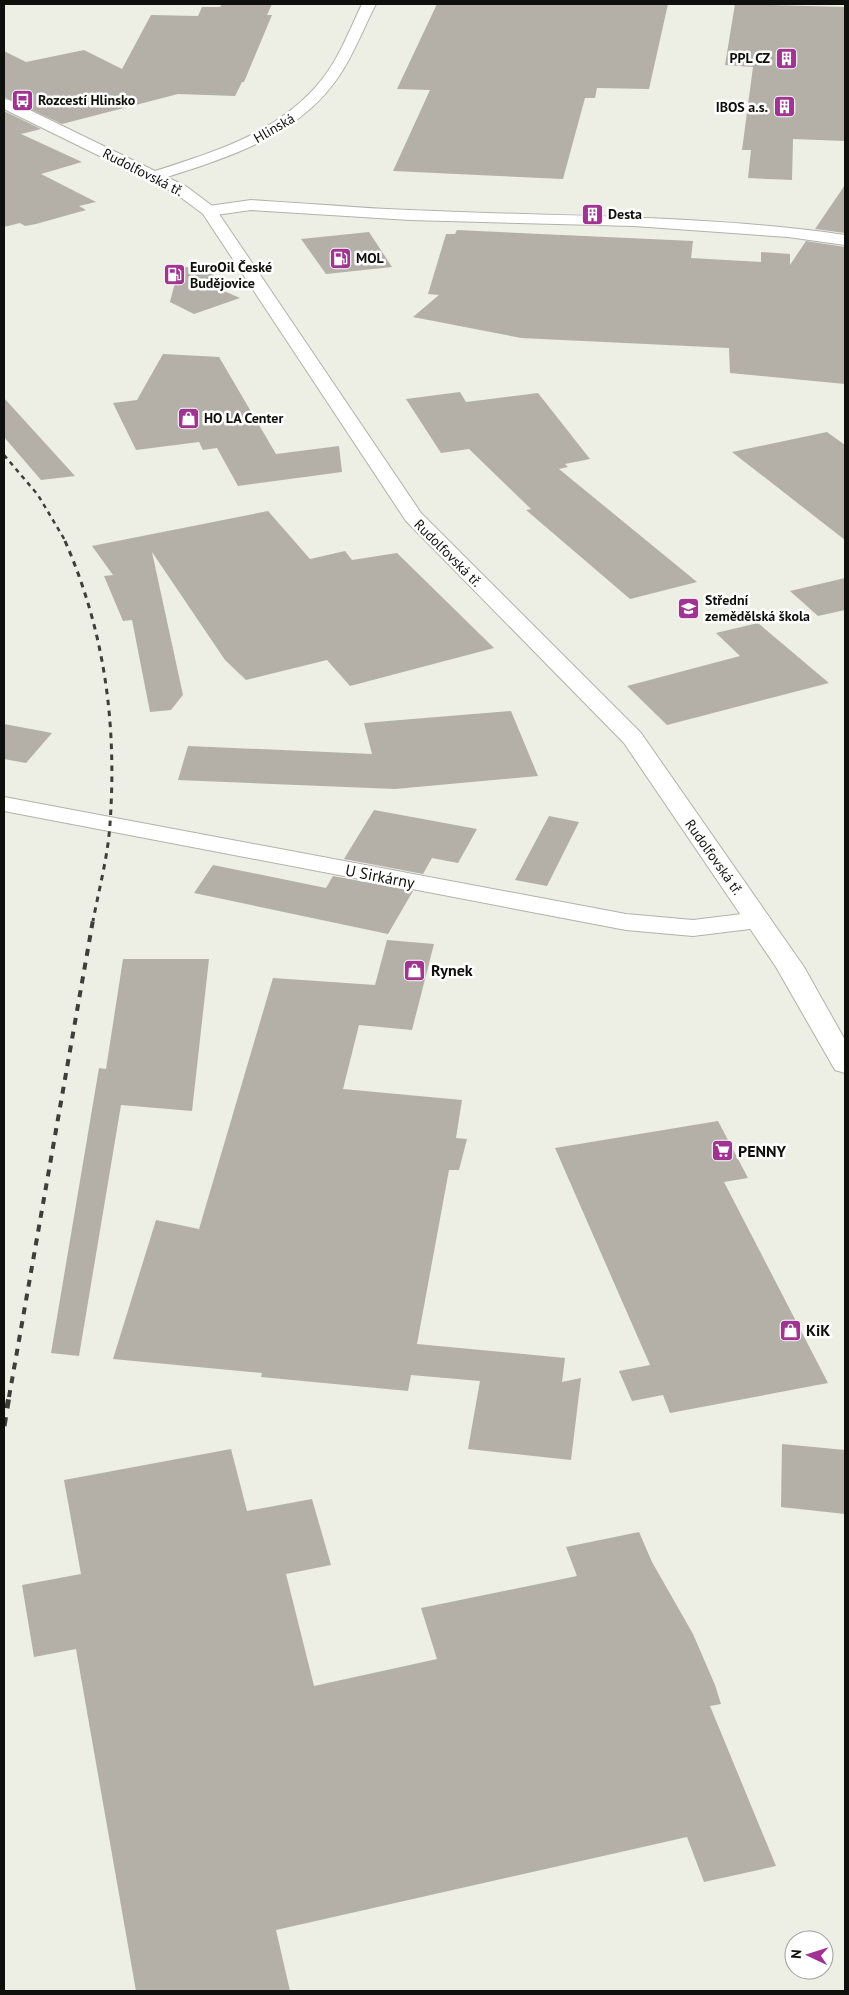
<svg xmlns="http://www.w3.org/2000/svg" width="849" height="1995" font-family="'PT Sans',sans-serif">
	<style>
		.building { fill: #b4b0a7 }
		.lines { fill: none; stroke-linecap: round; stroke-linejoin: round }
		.street-casing { stroke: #b1b2a9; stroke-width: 2 }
		.secondary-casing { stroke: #b1b2a9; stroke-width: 2 }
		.street { fill: #fff; fill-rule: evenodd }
		.secondary { fill: #fff; fill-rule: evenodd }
		.rail-far3 { stroke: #3f3f3a; stroke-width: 2.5; stroke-dasharray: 4.5 4.5; stroke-linecap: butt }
		.rail-far2 { stroke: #3f3f3a; stroke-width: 3; stroke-dasharray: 5.5 5.5; stroke-linecap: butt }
		.rail-far1 { stroke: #3f3f3a; stroke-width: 4; stroke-dasharray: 7 7; stroke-linecap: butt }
		.rail { stroke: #3f3f3a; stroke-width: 5; stroke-dasharray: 9 9; stroke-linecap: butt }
		.labels { text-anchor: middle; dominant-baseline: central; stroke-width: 5; stroke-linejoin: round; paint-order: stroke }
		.far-poi-label { font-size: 14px; font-weight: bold; fill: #0f0f0c; stroke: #fff; text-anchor: start }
		.far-street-label { font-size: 14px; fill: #0f0f0c; stroke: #fff }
		.street-label { font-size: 16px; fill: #0f0f0c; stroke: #fff }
		.poi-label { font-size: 16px; font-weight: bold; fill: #0f0f0c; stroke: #fff; text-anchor: start }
	</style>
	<rect width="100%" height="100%" fill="#edeee4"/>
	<!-- building -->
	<g class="building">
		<polygon points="222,4 272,4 267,15 272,15 244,82 242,82 235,96 178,94 62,124 4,97 4,51 26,62 84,50 122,69 151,15 198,16 202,7 220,7"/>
		<polygon points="437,4 668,4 649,89 597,88 595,98 585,98 563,179 393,171 430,90 397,89"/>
		<polygon points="735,4 845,7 845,141 793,139 792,180 748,178 751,150 742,150 753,67 725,65"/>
		<polygon points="4,111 41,129 21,134 82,162 41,174 96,202 79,206 86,210 36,224 25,226 20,223 4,227"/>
		<polygon points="845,185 845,233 815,229"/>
		<polygon points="457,230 693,241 691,258 761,262 761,252 790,254 790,265 806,241 845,247 845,384 730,373 729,348 521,338 413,317 439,295 428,294 446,234 455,234"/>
		<polygon points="369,232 392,267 326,274 301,239"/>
		<polygon points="179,267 216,268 210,285 240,298 194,314 170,302"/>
		<polygon points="163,354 219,357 276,454 339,446 342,472 238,486 217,448 203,450 199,442 136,450 113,403 137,400"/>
		<polygon points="460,392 466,402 538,393 590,459 565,464 568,467 559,469 697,582 630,599 526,510 531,509 469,449 441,453 406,399"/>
		<polygon points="4,398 75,476 41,480 4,437"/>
		<polygon points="827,432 845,445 845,540 732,452"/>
		<polygon points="268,511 310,559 345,551 352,560 397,553 494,648 350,686 327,660 246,680 225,660 152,552 183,695 171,710 150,712 132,620 123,621 104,576 113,575 92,546"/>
		<polygon points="845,578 845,610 818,616 790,591"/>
		<polygon points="758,623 829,683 667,725 627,686 740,656 716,633"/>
		<polygon points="511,711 538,776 395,789 178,780 188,746 372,754 364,723"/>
		<polygon points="4,724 52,733 26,763 4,759"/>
		<polygon points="374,810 477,829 458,863 432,858 423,874 344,859"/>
		<polygon points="549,816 579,822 547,886 515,880"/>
		<polygon points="213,865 326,888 333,876 413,891 388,934 194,893"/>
		<polygon points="387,940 434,944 412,1030 359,1025 343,1089 462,1100 456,1138 467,1139 459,1170 449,1170 417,1344 565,1358 562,1382 581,1378 571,1460 468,1449 480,1381 411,1375 408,1391 261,1377 262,1373 113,1359 156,1220 199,1229 273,978 375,985"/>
		<polygon points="123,959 209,959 192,1111 121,1105 79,1356 51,1353 99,1068 106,1069"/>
		<polygon points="718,1121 748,1178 724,1182 828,1383 670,1413 663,1395 632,1401 619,1371 650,1365 555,1148"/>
		<polygon points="782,1444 845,1450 845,1514 781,1507"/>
		<polygon points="231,1449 247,1511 312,1499 331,1565 286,1574 314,1686 437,1659 421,1608 577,1576 566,1547 639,1532 652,1562 693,1634 715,1685 721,1704 710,1706 776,1866 704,1882 687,1837 276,1930 290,1991 136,1991 76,1649 34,1657 22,1585 81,1574 64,1480"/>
	</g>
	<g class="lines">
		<defs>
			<g id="street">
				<path d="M251 200C304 203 357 208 410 210 555 217 701 214 845 235V245L788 237 634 226 410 220 251 210 209 216 201 211 209 206Z"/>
				<polygon points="4,797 626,914 693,920 758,912 767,914 771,920 767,926 758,928 693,936 626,930 4,811"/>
			</g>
			<path id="secondary" d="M362 4H376C364 27 355 51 341 73 302 134 233 156 167 177L187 187 215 208 421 513 641 733 804 967 845 1040V1073L835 1070 776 967 624 743 406 521 203 214 175 193 4 109V99L9 100 155 171C217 151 281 132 323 78 340 56 350 29 362 4Z"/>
		</defs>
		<!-- street casing -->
		<use href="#street" class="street-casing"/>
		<!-- secondary casing -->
		<use href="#secondary" class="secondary-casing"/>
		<!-- street -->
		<use href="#street" class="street"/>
		<!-- secondary -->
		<use href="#secondary" class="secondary"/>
		<!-- rail-far3 -->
		<polyline class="rail-far3" points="4,455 38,495 66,542"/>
		<!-- rail-far2 -->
		<path class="rail-far2" d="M65 541C105 632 117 725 110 824 108 856 99 889 93 921"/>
		<!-- rail-far1 -->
		<polyline class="rail-far1" points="9,1397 93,920"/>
		<!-- rail -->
		<polyline class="rail" points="4,1426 9,1396"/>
	</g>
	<!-- icons -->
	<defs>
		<symbol id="building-square" viewBox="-11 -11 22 22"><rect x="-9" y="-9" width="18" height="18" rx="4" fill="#a13392" stroke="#fff"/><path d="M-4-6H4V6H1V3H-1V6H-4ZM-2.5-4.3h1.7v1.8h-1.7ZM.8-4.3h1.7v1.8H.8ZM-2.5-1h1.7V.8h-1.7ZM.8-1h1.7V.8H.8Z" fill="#fff"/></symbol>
		<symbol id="bus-square" viewBox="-11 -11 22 22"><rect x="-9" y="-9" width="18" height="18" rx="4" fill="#a13392" stroke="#fff"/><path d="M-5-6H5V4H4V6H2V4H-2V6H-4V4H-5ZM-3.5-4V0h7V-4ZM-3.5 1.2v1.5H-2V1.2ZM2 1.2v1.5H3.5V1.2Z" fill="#fff"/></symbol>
		<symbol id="fuel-square" viewBox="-11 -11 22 22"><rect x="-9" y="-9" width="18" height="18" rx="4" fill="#a13392" stroke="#fff"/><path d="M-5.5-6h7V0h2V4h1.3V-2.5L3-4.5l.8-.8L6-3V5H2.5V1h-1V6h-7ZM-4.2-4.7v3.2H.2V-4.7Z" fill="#fff"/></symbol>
		<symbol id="shop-square" viewBox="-11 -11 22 22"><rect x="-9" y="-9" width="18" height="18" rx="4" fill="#a13392" stroke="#fff"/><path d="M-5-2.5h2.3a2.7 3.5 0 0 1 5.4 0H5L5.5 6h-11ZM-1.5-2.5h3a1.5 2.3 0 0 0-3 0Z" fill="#fff"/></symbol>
		<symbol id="school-square" viewBox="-11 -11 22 22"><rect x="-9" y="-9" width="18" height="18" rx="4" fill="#a13392" stroke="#fff"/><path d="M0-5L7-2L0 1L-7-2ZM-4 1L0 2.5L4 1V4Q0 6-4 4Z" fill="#fff"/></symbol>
		<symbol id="supermarket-square" viewBox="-11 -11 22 22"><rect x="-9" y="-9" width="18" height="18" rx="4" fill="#a13392" stroke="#fff"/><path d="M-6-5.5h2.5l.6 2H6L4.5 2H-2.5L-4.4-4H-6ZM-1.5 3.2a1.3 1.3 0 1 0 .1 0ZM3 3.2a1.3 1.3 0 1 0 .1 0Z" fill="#fff"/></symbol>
	</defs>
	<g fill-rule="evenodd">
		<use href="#building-square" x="774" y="46" width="25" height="25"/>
		<use href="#bus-square" x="10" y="88" width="25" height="25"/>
		<use href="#building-square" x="772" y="94" width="25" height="25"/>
		<use href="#building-square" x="580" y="202" width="25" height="25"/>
		<use href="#fuel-square" x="328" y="246" width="25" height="25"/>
		<use href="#fuel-square" x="162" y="262" width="25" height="25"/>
		<use href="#shop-square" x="176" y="406" width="25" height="25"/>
		<use href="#school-square" x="676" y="596" width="25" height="25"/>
		<use href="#shop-square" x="402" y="958" width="25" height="25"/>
		<use href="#supermarket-square" x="710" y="1138" width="25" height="25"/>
		<use href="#shop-square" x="778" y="1318" width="25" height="25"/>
	</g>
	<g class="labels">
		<!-- far-poi labels -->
		<g class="far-poi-label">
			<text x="770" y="58" text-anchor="end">PPL CZ</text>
			<text x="38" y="100">Rozcestí Hlinsko</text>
			<text x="768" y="107" text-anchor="end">IBOS a.s.</text>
			<text x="608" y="214">Desta</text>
			<text x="356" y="258">MOL</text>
			<text x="190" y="267">EuroOil České<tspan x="190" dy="16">Budějovice</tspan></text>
			<text x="204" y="418">HO LA Center</text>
			<text x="705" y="600">Střední<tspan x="705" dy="16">zemědělská škola</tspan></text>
		</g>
		<!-- far-street labels -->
		<g class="far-street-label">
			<text transform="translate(274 128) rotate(-30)">Hlinská</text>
			<text transform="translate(143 172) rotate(27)">Rudolfovská tř.</text>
			<text transform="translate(448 553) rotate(45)">Rudolfovská tř.</text>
			<text transform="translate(714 857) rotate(55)">Rudolfovská tř.</text>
		</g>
		<!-- street labels -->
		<g class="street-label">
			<text transform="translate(380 876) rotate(11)">U Sirkárny</text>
		</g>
		<!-- poi labels -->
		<g class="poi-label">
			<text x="431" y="970">Rynek</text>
			<text x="738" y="1151">PENNY</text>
			<text x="806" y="1330">KiK</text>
		</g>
	</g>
	<!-- border -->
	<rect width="849" height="1995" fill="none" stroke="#0f0f0c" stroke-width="10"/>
	<!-- north arrow -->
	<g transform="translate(809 1955) rotate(274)"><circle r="24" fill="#ffffff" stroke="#9f9f9e"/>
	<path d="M0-4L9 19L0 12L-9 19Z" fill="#a13392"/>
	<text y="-8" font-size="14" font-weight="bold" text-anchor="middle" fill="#0f0f0c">N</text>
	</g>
</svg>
